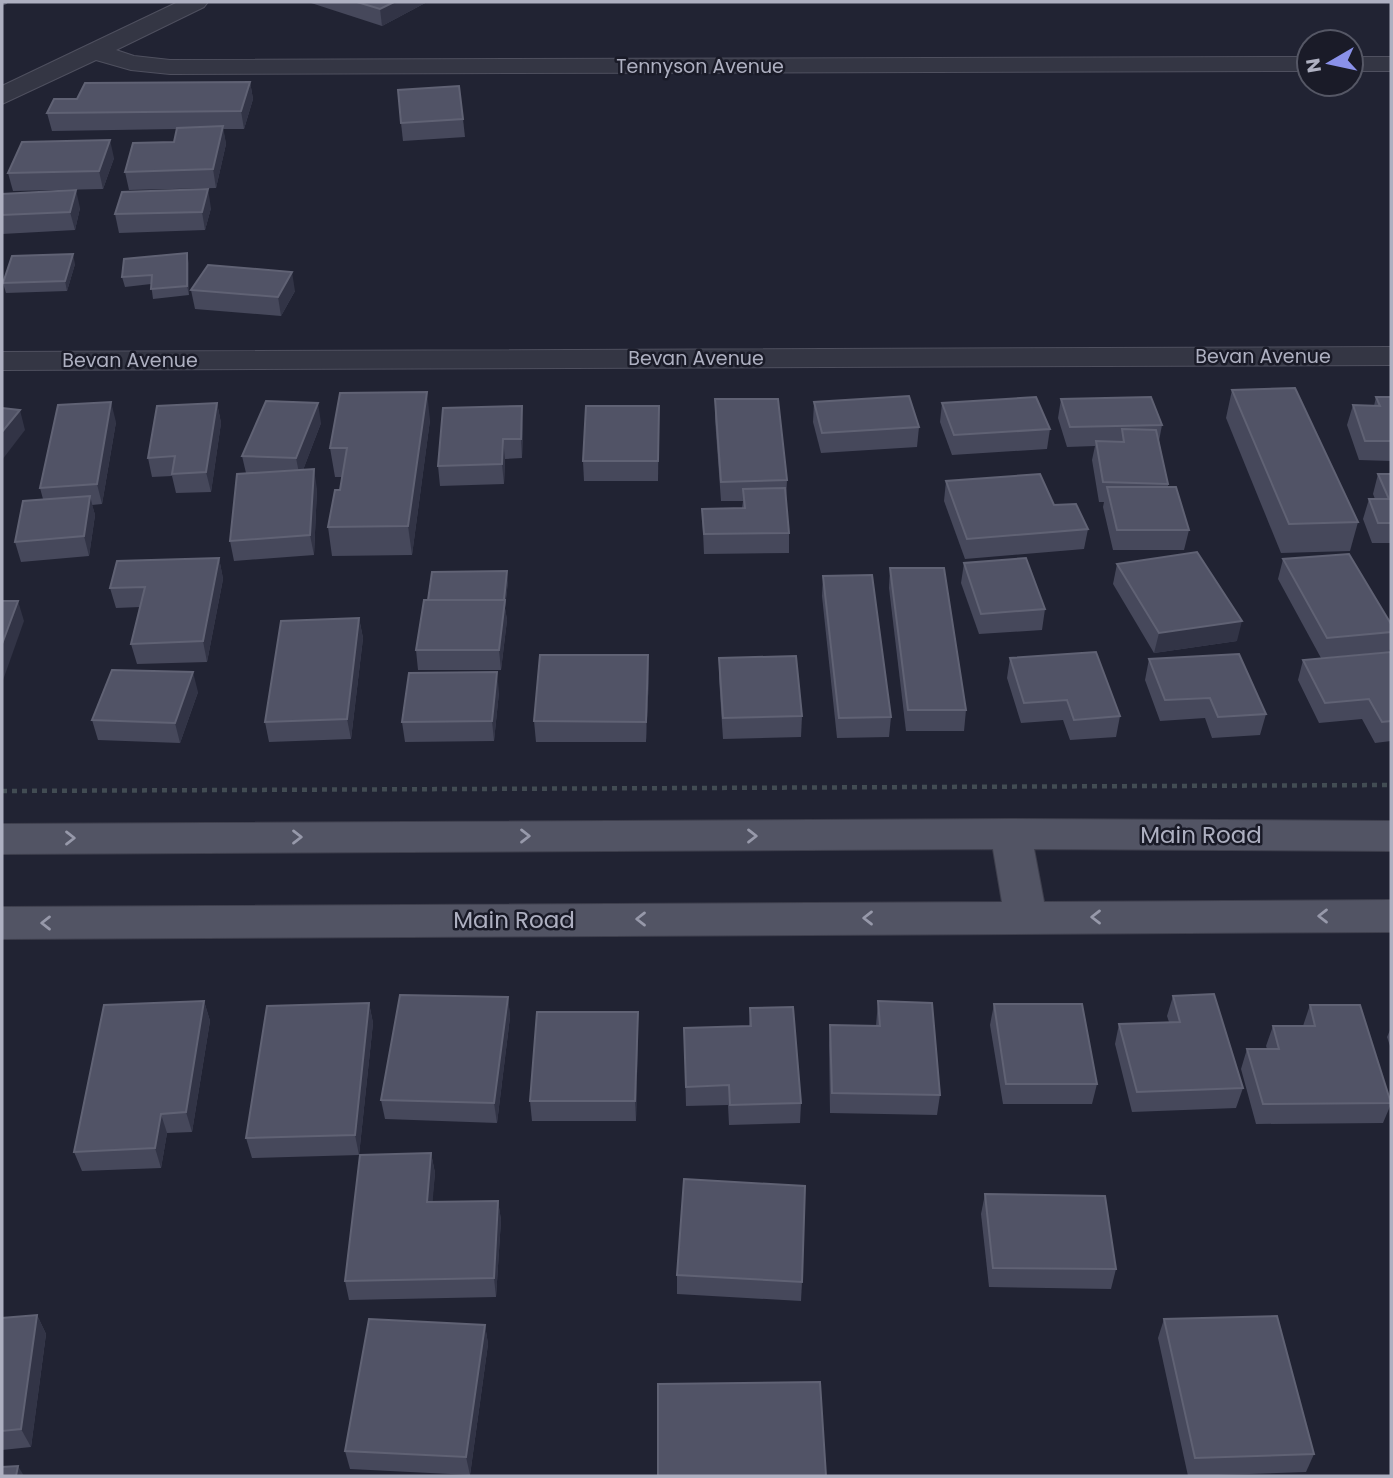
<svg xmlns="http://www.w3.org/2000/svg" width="1393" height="1478" font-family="Poppins,sans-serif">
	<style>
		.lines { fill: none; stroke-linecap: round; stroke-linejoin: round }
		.minor-casing { stroke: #4f505f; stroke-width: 2 }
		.major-casing { stroke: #3e3f4d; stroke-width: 2 }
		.path { stroke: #424c53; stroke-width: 4.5; stroke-dasharray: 5 5; stroke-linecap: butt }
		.minor { fill: #343644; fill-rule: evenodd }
		.major { fill: #525464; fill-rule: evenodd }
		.rail { stroke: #56586a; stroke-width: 3.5; stroke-dasharray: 5 5; stroke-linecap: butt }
		.wall { fill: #46485b }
		.shaded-wall { fill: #323446 }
		.building { fill: #515366; stroke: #606274; stroke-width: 2 }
		.oneway { stroke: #9799aa }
		.labels { text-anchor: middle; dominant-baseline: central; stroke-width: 5; stroke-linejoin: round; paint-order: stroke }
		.far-street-label { font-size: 19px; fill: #aeb0c1; stroke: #1a1b28 }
		.street-label { font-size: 23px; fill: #aeb0c1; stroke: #1a1b28 }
	</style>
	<rect width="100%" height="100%" fill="#212333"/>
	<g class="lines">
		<defs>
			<g id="minor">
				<polygon points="178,2 208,2 204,7 116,50 134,56 170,60 1309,57 1309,71 170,74 131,70 96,60 2,104 2,86"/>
				<rect x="1351" y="57" width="40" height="14"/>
				<polygon points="1391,347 1391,365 2,370 2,352"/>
			</g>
			<polygon id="major" points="1011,819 1391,821 1391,851 1034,849 1044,902 1391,900 1391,932 2,939 2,907 1002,902 993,849 2,854 2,824"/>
		</defs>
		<!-- minor casing -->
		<use href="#minor" class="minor-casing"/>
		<!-- major casing -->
		<use href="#major" class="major-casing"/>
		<!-- path -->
		<polyline class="path" points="2,791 1391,785"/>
		<!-- minor -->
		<use href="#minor" class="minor"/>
		<!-- major -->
		<use href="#major" class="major"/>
		<!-- rail -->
		<polyline class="rail" points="2,4 7,2"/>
	</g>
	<!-- wall -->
	<g class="wall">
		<polygon points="308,2 427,2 382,26"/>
		<polygon points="250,82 253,99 244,129 223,129 226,144 216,188 129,190 125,172 174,142 177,129 52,131 47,113 77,99"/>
		<polygon points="463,119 465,137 403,141 401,123"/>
		<polygon points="114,158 103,189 13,191 8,173"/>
		<polygon points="2,194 80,208 75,230 2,234"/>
		<polygon points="211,208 205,230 119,233 115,214"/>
		<polygon points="189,263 189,295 153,299 151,284 125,287 122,277"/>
		<polygon points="75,264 67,291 6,293 3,283"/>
		<polygon points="191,290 295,291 281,316 195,309"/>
		<polygon points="1232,390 1358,522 1350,551 1281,553 1226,418"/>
		<polygon points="1376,397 1391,397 1391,461 1359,460 1347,425 1353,405 1374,406"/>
		<polygon points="715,399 787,480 786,500 789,533 789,553 704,554 702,509 742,508 743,501 721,501 715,419"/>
		<polygon points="1061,399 1162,425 1159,441 1168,484 1168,487 1189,530 1184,550 1113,550 1103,507 1104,502 1099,502 1092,460 1095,446 1067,447 1058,418"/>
		<polygon points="814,402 919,427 917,447 821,453 813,422"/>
		<polygon points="217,403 221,423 211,492 176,493 172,476 152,477 148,458"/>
		<polygon points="942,403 1050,429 1047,449 952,455 940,422"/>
		<polygon points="659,406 658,481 584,481 583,461"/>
		<polygon points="430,420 412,555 332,556 328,527 340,490 342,477 335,477 330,448"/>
		<polygon points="116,422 102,504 92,505 95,515 89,556 21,562 15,542 43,499 40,488"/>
		<polygon points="321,423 303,470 317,489 314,555 234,561 230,541 246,473 242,456"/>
		<polygon points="523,425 522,458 505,459 504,484 440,486 438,466"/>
		<polygon points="1378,474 1391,474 1391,543 1372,543 1363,519 1369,499 1375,499 1373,494"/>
		<polygon points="946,481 1054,505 1088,529 1084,549 965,559 944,501"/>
		<polygon points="219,558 223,579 207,662 137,664 131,644 140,607 116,608 110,588"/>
		<polygon points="1283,559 1391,624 1391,646 1389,652 1321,658 1278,579"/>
		<polygon points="964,563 1045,609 1042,630 979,634 961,583"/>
		<polygon points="1117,564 1237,641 1154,653 1113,584"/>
		<polygon points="890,568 966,710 964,731 906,731 889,588"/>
		<polygon points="823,576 891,717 889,737 837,738 822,596"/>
		<polygon points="508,581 505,608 507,620 501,670 418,670 416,650 428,600"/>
		<polygon points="359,618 363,638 351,739 269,742 265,722"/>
		<polygon points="1391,652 1391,741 1375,743 1362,719 1319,723 1298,680 1303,660"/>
		<polygon points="648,655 649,676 646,742 536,742 534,721"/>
		<polygon points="719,658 802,716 801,737 723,739 719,678"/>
		<polygon points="1010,658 1120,716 1116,737 1070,740 1063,720 1021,723 1007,678"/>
		<polygon points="1149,659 1266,714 1260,735 1212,738 1205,718 1160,721 1145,680"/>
		<polygon points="198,692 180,743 98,740 92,720"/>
		<polygon points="499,692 494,741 405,742 402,722"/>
		<polygon points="1173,996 1243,1088 1236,1108 1132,1112 1115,1044 1119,1024 1169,1022 1167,1016"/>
		<polygon points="508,997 510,1017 497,1123 385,1119 381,1100"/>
		<polygon points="204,1001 210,1021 192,1132 167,1133 161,1168 82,1171 74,1152"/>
		<polygon points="878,1001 940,1095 937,1115 830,1113 829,1045 830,1025 876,1026"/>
		<polygon points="369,1003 373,1023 359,1155 252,1158 246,1138"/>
		<polygon points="994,1004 1097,1084 1092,1104 1003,1104 990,1025"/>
		<polygon points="1310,1005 1391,1101 1391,1104 1383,1123 1256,1124 1241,1069 1247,1049 1267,1049 1266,1046 1273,1026 1303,1026"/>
		<polygon points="750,1008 801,1103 800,1123 729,1125 728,1105 686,1106 684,1028 749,1026"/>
		<polygon points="1391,1028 1391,1049 1387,1037"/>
		<polygon points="638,1032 636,1121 532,1121 530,1101"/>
		<polygon points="431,1153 435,1173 432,1202 498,1201 501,1220 496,1297 349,1300 345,1281"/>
		<polygon points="985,1194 1116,1269 1111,1289 989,1287 981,1214"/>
		<polygon points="677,1275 802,1282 801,1301 677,1294"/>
		<polygon points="37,1315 46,1334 31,1447 2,1450 2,1318"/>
		<polygon points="1164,1319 1314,1454 1306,1472 1188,1476 1158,1338"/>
		<polygon points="485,1325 488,1344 470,1475 350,1469 345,1451"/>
	</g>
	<!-- shaded-wall -->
	<g class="shaded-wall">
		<polygon points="394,2 427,2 382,26 380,9"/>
		<polygon points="250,82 253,99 244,129 241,111"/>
		<polygon points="223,126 226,144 216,188 213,169"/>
		<polygon points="110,140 114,158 103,189 99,171"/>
		<polygon points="208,189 211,208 205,230 202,212"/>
		<polygon points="76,190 80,208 75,230 70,212"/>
		<polygon points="187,253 189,263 189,295 187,286"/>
		<polygon points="73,254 75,264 67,291 65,281"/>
		<polygon points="292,272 295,291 281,316 278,297"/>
		<polygon points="427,392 430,420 412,555 408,526"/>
		<polygon points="111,402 116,422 102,504 97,484"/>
		<polygon points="217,403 221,423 211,492 206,472"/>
		<polygon points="318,403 321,423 300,478 296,458"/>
		<polygon points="522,406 523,425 522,458 521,439"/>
		<polygon points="20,410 25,430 2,460 2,432"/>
		<polygon points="503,439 505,459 504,484 502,464"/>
		<polygon points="314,469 317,489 314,555 310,535"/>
		<polygon points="90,496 95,515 89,556 84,536"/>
		<polygon points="219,558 223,579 207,662 203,641"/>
		<polygon points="507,571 508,581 505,608 507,620 501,670 499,650"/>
		<polygon points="18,601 24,621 2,683 2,644"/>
		<polygon points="359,618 363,638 351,739 347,719"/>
		<polygon points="1242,621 1237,641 1154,653 1159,633"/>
		<polygon points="648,655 649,676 646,742 646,722"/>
		<polygon points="193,672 198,692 180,743 175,723"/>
		<polygon points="497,672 499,692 494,741 492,721"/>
		<polygon points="508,997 510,1017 497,1123 494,1103"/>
		<polygon points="204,1001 210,1021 192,1132 186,1112"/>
		<polygon points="369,1003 373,1023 359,1155 355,1135"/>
		<polygon points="638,1012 638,1032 636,1121 635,1101"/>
		<polygon points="161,1114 167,1133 161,1168 155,1148"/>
		<polygon points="431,1153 435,1173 431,1221 427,1202"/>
		<polygon points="498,1201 501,1220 496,1297 494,1278"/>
		<polygon points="37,1315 46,1334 31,1447 21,1429"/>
		<polygon points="485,1325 488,1344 470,1475 466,1457"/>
		<polygon points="18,1466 24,1476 16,1476"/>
	</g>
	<!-- building -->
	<g class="building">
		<polygon points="357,2 394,2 380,9"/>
		<polygon points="250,82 241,111 47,113 54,99 77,99 85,83"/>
		<polygon points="459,86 463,119 401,123 398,90"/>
		<polygon points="223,126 213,169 125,172 133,143 174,142 177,128"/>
		<polygon points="110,140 99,171 8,173 22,142"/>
		<polygon points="208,189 202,212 115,214 122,192"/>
		<polygon points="76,190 70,212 2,215 2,194"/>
		<polygon points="187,253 187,286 151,289 152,275 122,277 124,259"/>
		<polygon points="73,254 65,281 3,283 12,256"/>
		<polygon points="208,265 292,272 278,297 191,290"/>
		<polygon points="1295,388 1358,522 1289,524 1232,390"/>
		<polygon points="427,392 408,526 328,527 335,490 340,490 347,448 330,448 340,393"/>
		<polygon points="909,396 919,427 822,433 814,402"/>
		<polygon points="1036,397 1050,429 954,435 942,403"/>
		<polygon points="1151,397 1162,425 1070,427 1061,399"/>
		<polygon points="1376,397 1391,397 1391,441 1365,441 1353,405 1380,406"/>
		<polygon points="715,399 778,399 787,480 721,482"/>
		<polygon points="266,401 318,403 296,458 242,456"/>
		<polygon points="111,402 97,484 40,488 58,405"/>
		<polygon points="217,403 206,472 172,474 175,456 148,458 157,406"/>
		<polygon points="522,406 521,439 503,439 502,464 438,466 443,408"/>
		<polygon points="586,406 659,406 658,461 583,461"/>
		<polygon points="2,408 20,410 2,432"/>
		<polygon points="1122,429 1156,430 1168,484 1103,482 1096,441 1124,442"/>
		<polygon points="314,469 310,535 230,541 237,474"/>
		<polygon points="1040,474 1054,505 1076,504 1088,529 967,539 946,481"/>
		<polygon points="1378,474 1391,474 1391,523 1378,523 1369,499 1389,499"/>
		<polygon points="1107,487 1176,487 1189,530 1117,530"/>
		<polygon points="785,488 789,533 704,534 702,509 745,508 743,489"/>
		<polygon points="90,496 84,536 15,542 23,501"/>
		<polygon points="1197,552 1242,621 1159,633 1117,564"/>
		<polygon points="1349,554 1391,624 1391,632 1327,638 1283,559"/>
		<polygon points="219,558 203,641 131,644 145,587 110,588 117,561"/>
		<polygon points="1026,558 1045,609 981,614 964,563"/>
		<polygon points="890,568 944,568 966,710 908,710"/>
		<polygon points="507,571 504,600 428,600 432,572"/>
		<polygon points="872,575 891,717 839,718 823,576"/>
		<polygon points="424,600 505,600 499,650 416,650"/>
		<polygon points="2,601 18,601 2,644"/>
		<polygon points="359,618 347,719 265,722 281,621"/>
		<polygon points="1096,652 1120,716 1074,720 1067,700 1024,703 1010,658"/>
		<polygon points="1391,652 1391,721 1382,722 1369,699 1325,703 1303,660"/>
		<polygon points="1239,654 1266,714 1218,717 1210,698 1165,700 1149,659"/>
		<polygon points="540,655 648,655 646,722 534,721"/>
		<polygon points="796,656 802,716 723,718 719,658"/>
		<polygon points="112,670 193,672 175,723 92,720"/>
		<polygon points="497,672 492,721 402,722 409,673"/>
		<polygon points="1214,994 1243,1088 1137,1092 1119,1024 1180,1022 1173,996"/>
		<polygon points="400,995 508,997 494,1103 381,1100"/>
		<polygon points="204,1001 186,1112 161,1114 155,1148 74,1152 104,1005"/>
		<polygon points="878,1001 932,1003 940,1095 832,1093 830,1025 880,1026"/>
		<polygon points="369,1003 355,1135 246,1138 267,1006"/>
		<polygon points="994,1004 1082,1004 1097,1084 1006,1084"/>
		<polygon points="1310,1005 1360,1005 1391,1103 1263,1104 1247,1049 1279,1049 1273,1026 1315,1026"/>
		<polygon points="793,1007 801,1103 730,1105 729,1085 686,1087 684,1028 751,1026 750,1008"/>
		<polygon points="537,1012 638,1012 635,1101 530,1101"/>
		<polygon points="431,1153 427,1202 498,1201 494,1278 345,1281 360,1155"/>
		<polygon points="684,1179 805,1186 802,1282 677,1275"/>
		<polygon points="985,1194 1105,1196 1116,1269 993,1268"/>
		<polygon points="37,1315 21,1429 2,1431 2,1318"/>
		<polygon points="1277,1316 1314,1454 1195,1458 1164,1319"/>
		<polygon points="369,1319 485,1325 466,1457 345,1451"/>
		<polygon points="820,1382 826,1476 658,1476 658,1384"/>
		<polygon points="18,1466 16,1476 2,1476 2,1467"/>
	</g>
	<!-- one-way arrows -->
	<defs><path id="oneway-chevron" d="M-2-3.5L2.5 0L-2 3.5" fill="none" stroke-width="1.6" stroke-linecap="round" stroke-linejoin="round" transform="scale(1.75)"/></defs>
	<g class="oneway">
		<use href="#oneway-chevron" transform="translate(525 836)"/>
		<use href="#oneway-chevron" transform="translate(752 836)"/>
		<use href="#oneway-chevron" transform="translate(297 837)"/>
		<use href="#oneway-chevron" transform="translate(70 838)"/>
		<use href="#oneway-chevron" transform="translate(1323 916) rotate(180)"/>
		<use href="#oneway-chevron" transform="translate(1096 917) rotate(180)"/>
		<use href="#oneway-chevron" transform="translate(868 918) rotate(180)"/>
		<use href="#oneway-chevron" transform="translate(641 919) rotate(180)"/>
		<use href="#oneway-chevron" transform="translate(46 923) rotate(180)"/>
	</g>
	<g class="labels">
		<!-- far-street labels -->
		<g class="far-street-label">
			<text x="700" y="66">Tennyson Avenue</text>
			<text x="1263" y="356">Bevan Avenue</text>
			<text x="696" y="358">Bevan Avenue</text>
			<text x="130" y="360">Bevan Avenue</text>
		</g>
		<!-- street labels -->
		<g class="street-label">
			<text x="1201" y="835">Main Road</text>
			<text x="514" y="920">Main Road</text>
		</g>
	</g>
	<!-- border -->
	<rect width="1393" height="1478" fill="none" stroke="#aeb0c1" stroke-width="7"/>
	<!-- north arrow -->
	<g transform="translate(1330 63) rotate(261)"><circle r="33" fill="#1a1b28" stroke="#555765" stroke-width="2"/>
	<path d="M0-5L12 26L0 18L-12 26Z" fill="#8a91ea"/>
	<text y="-10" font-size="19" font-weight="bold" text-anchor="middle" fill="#aeb0c1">N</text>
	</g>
</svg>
